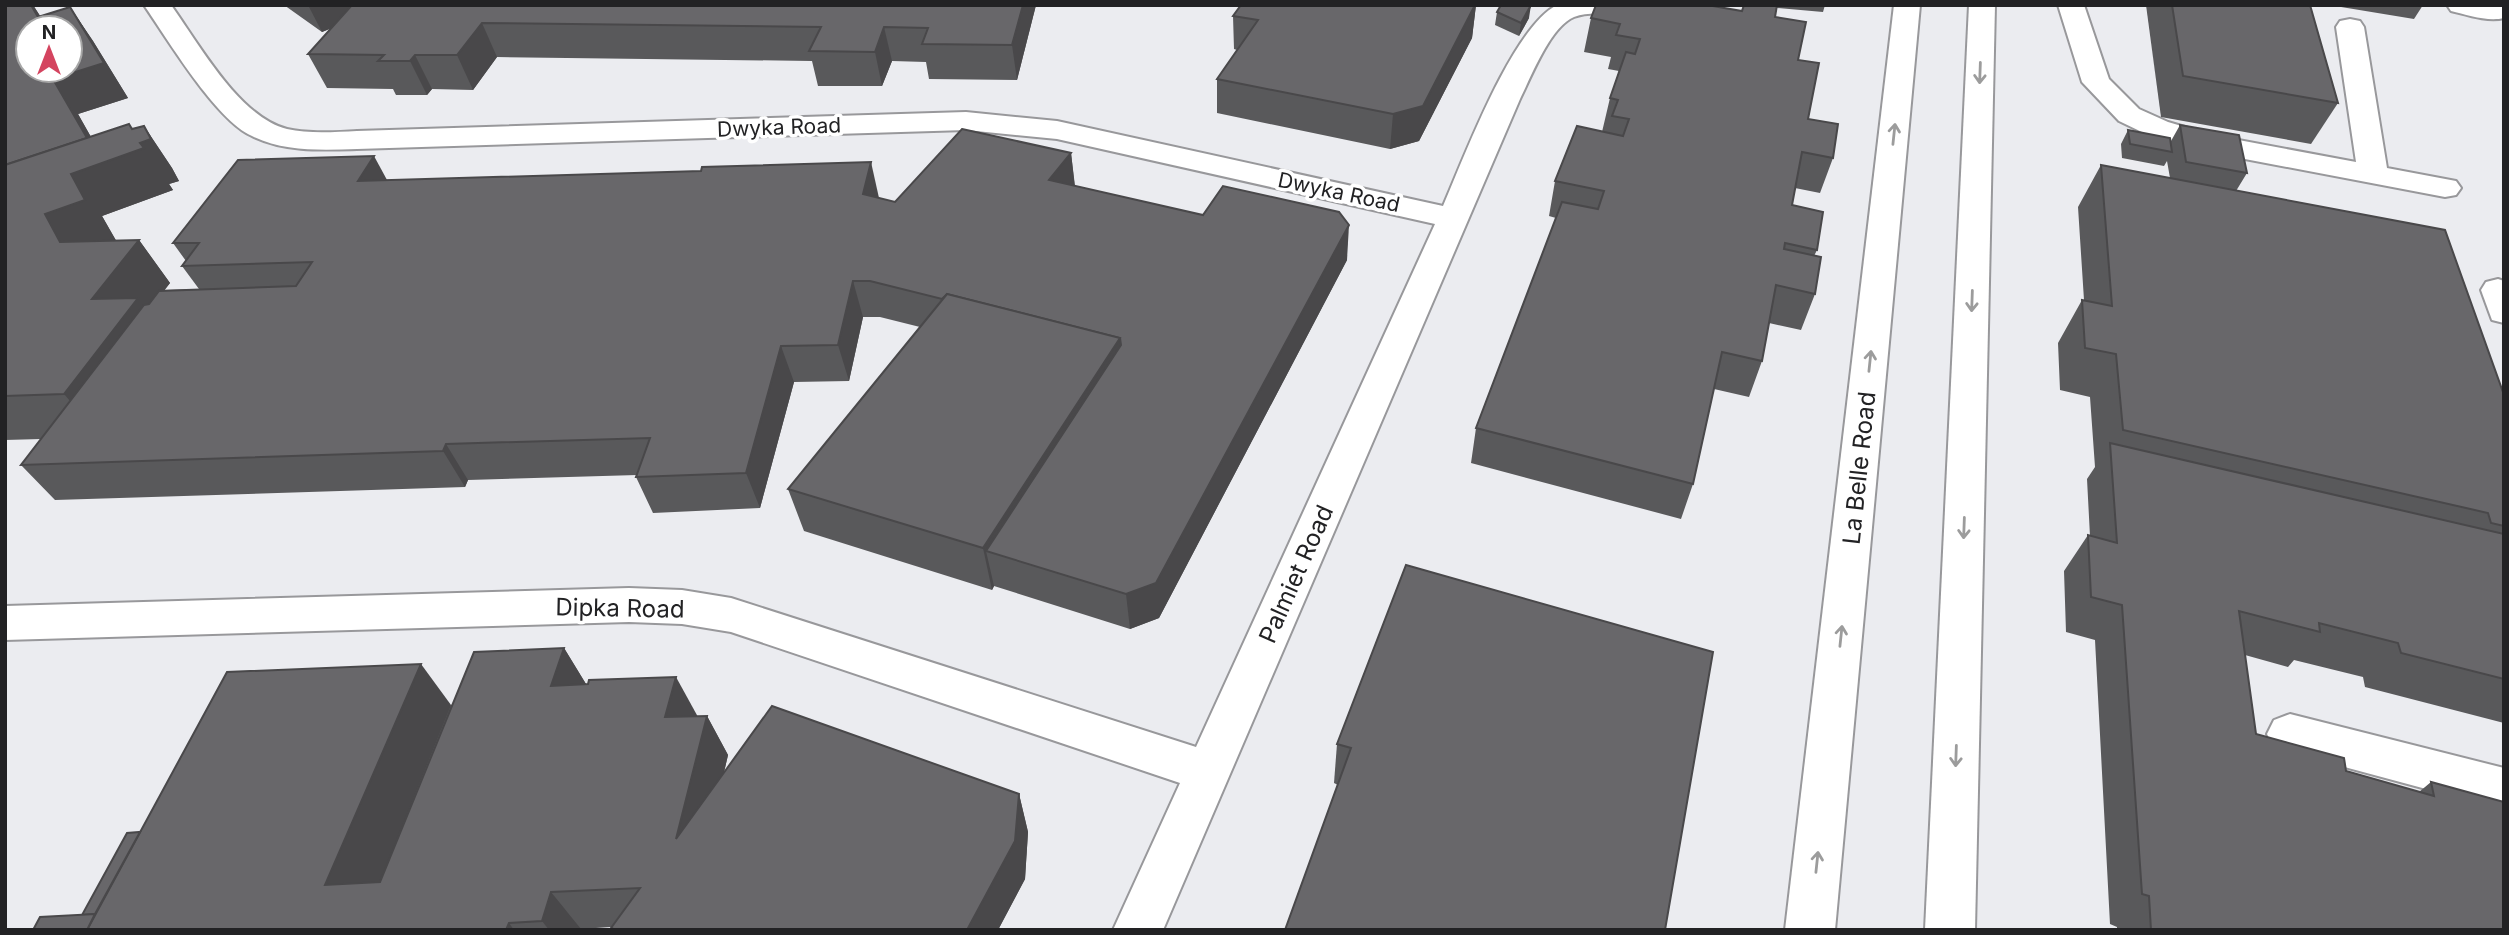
<svg xmlns="http://www.w3.org/2000/svg" width="2509" height="935" font-family="Inter,sans-serif">
	<style>
		.lines { fill: none; stroke-linecap: round; stroke-linejoin: round }
		.minor-casing { stroke: #98989b; stroke-width: 4 }
		.major-casing { stroke: #98989b; stroke-width: 4 }
		.minor { fill: #fff; fill-rule: evenodd }
		.major { fill: #fff; fill-rule: evenodd }
		.wall { fill: #59595b }
		.shaded-wall { fill: #49484a }
		.building { fill: #68676a; stroke: #49484a; stroke-width: 2; fill-rule: evenodd }
		.oneway { stroke: #9c9c9c }
		.labels { text-anchor: middle; dominant-baseline: central; stroke-width: 7; stroke-linejoin: round; paint-order: stroke }
		.far-street-label { font-size: 21px; fill: #222224; stroke: #fff }
		.street-label { font-size: 24px; fill: #222224; stroke: #fff }
	</style>
	<rect width="100%" height="100%" fill="#ebecf0"/>
	<g class="lines">
		<defs>
			<g id="minor">
				<path d="M144 5H171C199 44 239 117 287 129 309 134 334 132 357 131L966 112 1057 121 1443 206C1464 158 1512 28 1557 5H1656L1659 10 1655 16 1646 18C1625 17 1595 9 1574 17 1550 27 1531 77 1520 99L1163 930H1113L1180 783 731 632 682 624 629 622 5 640V606L629 588 682 590 731 598 1196 747 1435 224 1057 139 966 130 357 149C322 150 284 152 252 136 216 120 168 40 144 5Z"/>
				<polygon points="2058,5 2084,5 2109,79 2139,109 2168,122 2212,135 2356,162 2336,27 2340,21 2350,19 2360,21 2364,27 2387,168 2456,181 2461,188 2456,195 2445,197 2208,152 2146,134 2119,121 2082,82"/>
				<path d="M2447 5H2501L2504 6V18C2488 22 2467 15 2451 11Z"/>
				<polygon points="2498,279 2504,281 2504,323 2492,320 2481,290 2486,282"/>
				<polygon points="2290,714 2504,768 2504,810 2274,748 2267,734 2274,720"/>
			</g>
			<g id="major">
				<polygon points="1894,5 1920,5 1835,930 1785,930"/>
				<polygon points="1969,5 1995,5 1975,930 1925,930"/>
			</g>
		</defs>
		<!-- minor casing -->
		<use href="#minor" class="minor-casing"/>
		<!-- major casing -->
		<use href="#major" class="major-casing"/>
		<!-- minor -->
		<use href="#minor" class="minor"/>
		<!-- major -->
		<use href="#major" class="major"/>
	</g>
	<!-- wall -->
	<g class="wall">
		<polygon points="5,5 33,5 40,16 70,7 93,41 128,98 78,114 91,137 133,129 144,126 172,168 179,181 169,184 173,190 102,216 116,241 139,240 170,283 164,290 199,289 182,266 186,261 173,243 387,180 879,198 895,202 1071,153 1075,186 1347,260 1159,618 1130,629 994,586 992,590 804,531 788,489 920,327 880,317 863,317 849,381 794,382 760,508 653,513 636,477 637,475 468,480 465,487 55,500 21,465 41,439 5,440"/>
		<polygon points="284,5 1036,5 1017,80 929,79 926,62 892,61 882,86 818,86 812,61 497,57 473,90 432,89 427,95 396,95 393,89 327,88 308,54 332,28 322,32"/>
		<polygon points="1476,5 1472,38 1419,141 1390,149 1217,113 1217,79 1237,50 1234,49 1233,16"/>
		<polygon points="1737,5 1825,5 1823,12 1777,8 1775,17 1798,60 1808,119 1833,158 1820,193 1795,188 1792,205 1817,250 1814,256 1815,294 1801,330 1769,323 1762,361 1749,397 1714,389 1693,484 1681,519 1471,463 1476,428 1556,218 1549,216 1555,181 1602,132 1610,98 1619,71 1608,69 1611,57 1584,52 1591,18 1742,11 1744,6"/>
		<polygon points="2146,5 2310,5 2338,103 2311,144 2161,117"/>
		<polygon points="2329,5 2423,5 2414,19"/>
		<polygon points="1497,12 1529,18 1519,36 1495,25"/>
		<polygon points="2180,125 2247,173 2236,191 2504,395 2504,723 2365,687 2363,677 2294,660 2288,667 2245,655 2256,734 2346,771 2419,792 2431,782 2504,930 2117,930 2117,927 2110,924 2095,640 2066,632 2064,571 2088,535 2090,536 2087,479 2095,467 2090,397 2060,390 2058,343 2082,300 2084,300 2078,207 2101,165 2170,178 2167,161 2164,166 2122,158 2121,144 2128,130 2171,141"/>
		<polygon points="564,648 586,684 697,716 707,716 728,755 724,772 1019,794 1028,832 1025,879 998,930 612,930 611,927 581,929 580,930 33,930 82,915 140,832 451,705"/>
		<polygon points="1713,652 1338,785 1334,783 1337,744"/>
	</g>
	<!-- shaded-wall -->
	<g class="shaded-wall">
		<polygon points="31,5 33,5 48,28 38,17"/>
		<polygon points="308,5 387,5 322,32"/>
		<polygon points="1023,5 1036,5 1017,80 1012,45"/>
		<polygon points="1476,5 1472,38 1419,141 1390,149 1393,114"/>
		<polygon points="1531,5 1529,18 1519,36 1521,23"/>
		<polygon points="70,7 93,41 128,98 78,114 105,162 142,142 144,126 172,168 179,181 169,184 173,190 102,216 117,242 78,257 5,219"/>
		<polygon points="482,23 497,57 473,90 457,55"/>
		<polygon points="884,27 892,61 882,86 875,52"/>
		<polygon points="415,55 432,89 427,95 410,61"/>
		<polygon points="1071,153 1075,189 1049,180"/>
		<polygon points="374,156 393,191 358,181"/>
		<polygon points="871,162 879,198 863,194"/>
		<polygon points="1349,225 1347,260 1159,618 1130,629 1126,594"/>
		<polygon points="139,240 170,283 149,311 101,437 64,394 92,299"/>
		<polygon points="853,281 863,317 849,381 838,345"/>
		<polygon points="1120,338 1124,381 986,551 994,586 992,590 983,548"/>
		<polygon points="781,346 794,382 760,508 746,473"/>
		<polygon points="446,444 468,480 465,487 443,451"/>
		<polygon points="564,648 589,689 551,686"/>
		<polygon points="421,664 451,705 364,921 325,885"/>
		<polygon points="676,677 698,717 665,717"/>
		<polygon points="707,716 728,755 700,876 676,839"/>
		<polygon points="1019,794 1028,832 1025,879 998,930 967,930"/>
		<polygon points="551,892 581,929 580,930 549,930 542,921"/>
		<polygon points="509,923 514,930 506,930"/>
	</g>
	<!-- building -->
	<g class="building">
		<path d="M5 5H31L38 17 70 7 104 63 53 79 87 138 5 165ZM28 28H70V70H28Z"/>
		<polygon points="352,5 1023,5 1012,45 922,44 928,28 884,27 875,52 809,51 821,27 482,23 457,55 415,55 410,61 378,61 384,55 308,54"/>
		<polygon points="1241,5 1475,5 1423,106 1393,114 1217,79 1258,20 1233,16"/>
		<polygon points="1501,5 1531,5 1521,23 1497,12"/>
		<polygon points="1596,5 1707,5 1742,11 1744,5 1777,5 1775,17 1806,22 1798,60 1819,63 1808,119 1838,124 1833,158 1802,152 1792,205 1823,212 1817,250 1785,243 1784,249 1821,257 1815,294 1776,285 1762,361 1722,352 1693,484 1476,428 1562,202 1598,209 1604,191 1555,181 1577,126 1623,136 1629,119 1612,116 1618,100 1610,98 1626,52 1635,54 1640,39 1616,35 1620,24 1591,18"/>
		<polygon points="2172,5 2310,5 2338,103 2183,76"/>
		<polygon points="129,124 132,129 144,126 151,139 140,143 144,148 71,174 85,200 45,214 60,242 139,240 92,299 138,298 64,394 5,396 5,165"/>
		<polygon points="2180,125 2239,135 2247,173 2186,162"/>
		<polygon points="962,129 1071,153 1049,180 1203,215 1223,186 1339,212 1349,225 1156,583 1126,594 986,551 1121,345 1120,338 947,294 942,299 870,281 853,281 838,345 781,346 746,473 636,477 650,438 446,444 443,451 21,465 144,305 149,304 159,291 296,286 312,262 182,266 199,243 173,243 238,160 374,156 358,181 701,171 702,167 871,162 863,194 895,202"/>
		<polygon points="2128,130 2170,138 2172,152 2130,144"/>
		<polygon points="2101,165 2445,230 2504,395 2504,526 2491,523 2488,513 2123,430 2116,354 2085,348 2082,300 2112,306"/>
		<polygon points="947,294 1120,338 983,548 788,489"/>
		<polygon points="2110,443 2504,534 2504,679 2401,653 2398,643 2319,623 2320,632 2239,611 2256,734 2344,758 2346,771 2434,796 2431,782 2504,802 2504,930 2151,930 2149,896 2142,894 2122,605 2091,597 2088,535 2117,543"/>
		<polygon points="1406,565 1713,652 1665,930 1285,930 1351,748 1337,744"/>
		<polygon points="564,648 551,686 588,684 589,680 676,677 665,717 707,716 676,839 772,706 1019,794 1015,841 967,930 616,930 611,928 640,888 551,892 542,921 509,923 506,930 87,930 227,672 421,664 325,885 380,882 474,652"/>
		<polygon points="140,832 95,914 82,915 127,833"/>
		<polygon points="95,914 87,930 33,930 40,917"/>
	</g>
	<!-- one-way arrows -->
	<defs><path id="oneway-shaft" d="M-6 0H5M1.5-3L5.5 0L1.5 3" fill="none" stroke-width="1.6" stroke-linecap="round" stroke-linejoin="round" transform="scale(1.75)"/></defs>
	<g class="oneway">
		<use href="#oneway-shaft" transform="translate(1980 73) rotate(92)"/>
		<use href="#oneway-shaft" transform="translate(1894 134) rotate(-84)"/>
		<use href="#oneway-shaft" transform="translate(1972 301) rotate(92)"/>
		<use href="#oneway-shaft" transform="translate(1870 361) rotate(-84)"/>
		<use href="#oneway-shaft" transform="translate(1964 528) rotate(92)"/>
		<use href="#oneway-shaft" transform="translate(1841 636) rotate(-84)"/>
		<use href="#oneway-shaft" transform="translate(1956 756) rotate(92)"/>
		<use href="#oneway-shaft" transform="translate(1817 862) rotate(-84)"/>
	</g>
	<g class="labels">
		<!-- far-street labels -->
		<g class="far-street-label">
			<text transform="translate(779 127) rotate(-2)">Dwyka Road</text>
			<text transform="translate(1339 192) rotate(12)">Dwyka Road</text>
		</g>
		<!-- street labels -->
		<g class="street-label">
			<text transform="translate(1859 468) rotate(-84)">La Belle Road</text>
			<text transform="translate(1296 574) rotate(-66)">Palmiet Road</text>
			<text transform="translate(620 608) rotate(1)">Dipka Road</text>
		</g>
	</g>
	<!-- border -->
	<rect width="2509" height="935" fill="none" stroke="#222224" stroke-width="14"/>
	<!-- north arrow -->
	<g transform="translate(49 49)"><circle r="33" fill="#ffffff" stroke="#a7a7a7" stroke-width="2"/>
	<path d="M0-5L12 26L0 18L-12 26Z" fill="#d4445f"/>
	<text y="-10" font-size="19" font-weight="bold" text-anchor="middle" fill="#222224">N</text>
	</g>
</svg>
